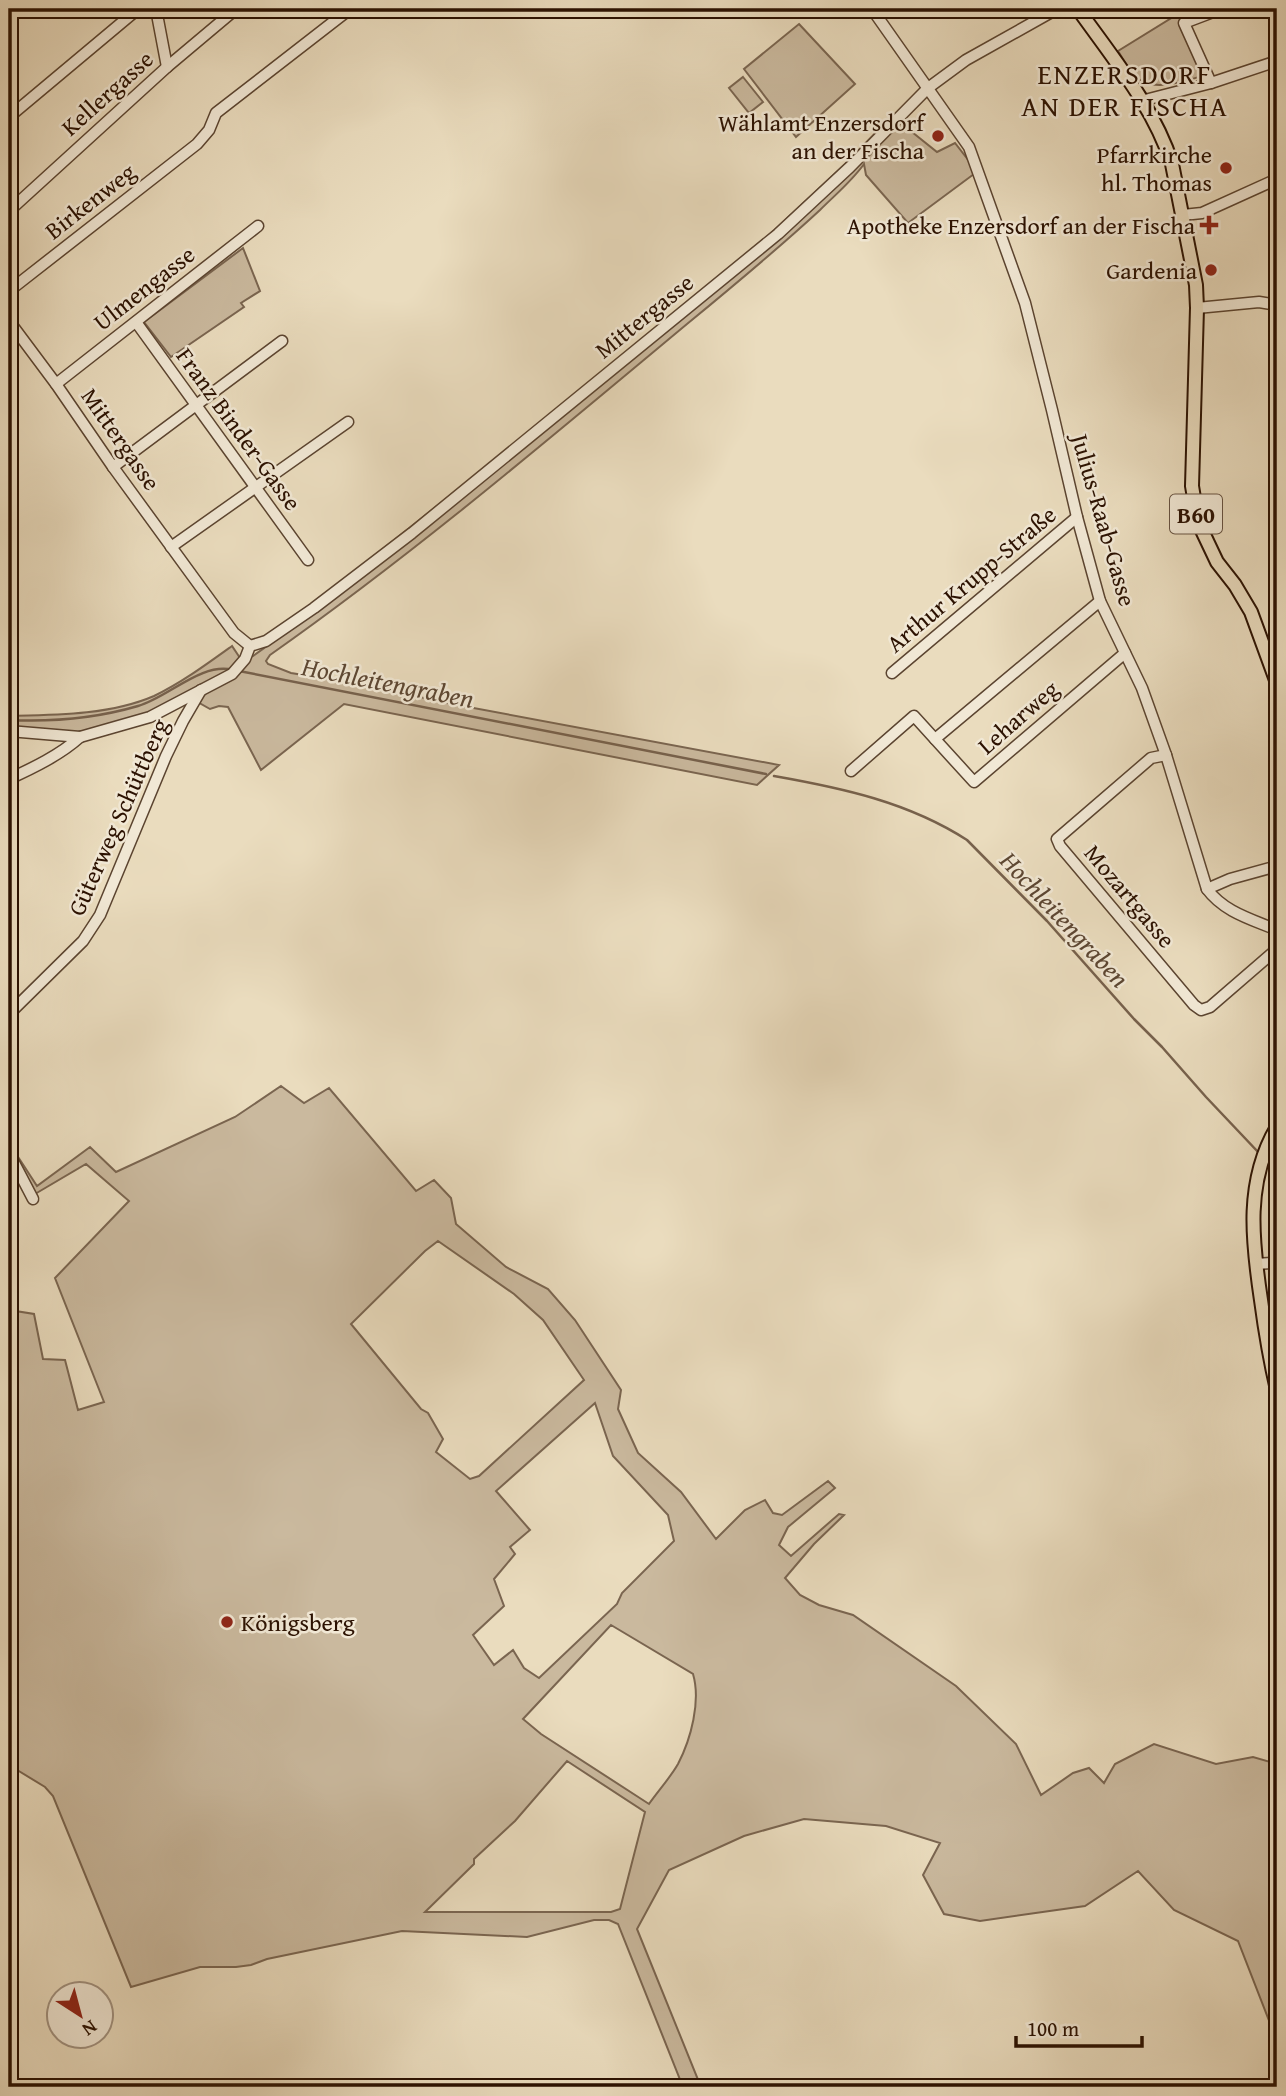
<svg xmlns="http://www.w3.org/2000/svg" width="1286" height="2096" font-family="'Gentium Book Plus',serif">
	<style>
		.green { fill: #cab99e; stroke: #7a6550; stroke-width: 2; fill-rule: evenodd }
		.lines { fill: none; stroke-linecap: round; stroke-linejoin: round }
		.stream { stroke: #77614c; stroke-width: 2.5 }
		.minor-casing { stroke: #5b4430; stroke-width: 13 }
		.major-casing { stroke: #2b1101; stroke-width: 16 }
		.minor { stroke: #f1e8d5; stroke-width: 10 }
		.major { stroke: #eadcbe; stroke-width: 12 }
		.poi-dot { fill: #8f2418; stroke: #f1e8d5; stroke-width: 2.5 }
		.labels { text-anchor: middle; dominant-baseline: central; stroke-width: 5; stroke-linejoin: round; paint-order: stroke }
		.shield { fill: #f1e8d5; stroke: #665241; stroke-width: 2 }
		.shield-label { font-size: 23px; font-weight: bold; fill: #2b1101 }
		.street-label { font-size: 24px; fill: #2b1101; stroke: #f1e8d5 }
		.poi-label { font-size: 24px; fill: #2b1101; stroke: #f1e8d5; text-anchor: end }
		.water-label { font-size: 26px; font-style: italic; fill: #5d4733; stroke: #f1e8d5 }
		.quarter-label { font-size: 28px; letter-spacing: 2px; fill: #2b1101; stroke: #f1e8d5 }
	</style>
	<rect width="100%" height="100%" fill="#eadcbe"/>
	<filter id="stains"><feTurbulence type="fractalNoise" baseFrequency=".00286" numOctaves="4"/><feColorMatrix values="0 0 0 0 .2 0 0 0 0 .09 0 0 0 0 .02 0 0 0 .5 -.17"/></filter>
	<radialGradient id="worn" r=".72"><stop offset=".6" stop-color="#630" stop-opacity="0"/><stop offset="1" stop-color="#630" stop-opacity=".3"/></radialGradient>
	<!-- green -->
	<g class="green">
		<path d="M1178 14 1205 75C1186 81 1150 94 1134 75 1128 68 1123 59 1118 51Z"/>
		<polygon points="799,24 855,84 796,137 744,69"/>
		<polygon points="743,77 763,102 749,113 729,88"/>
		<path d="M892 116 937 152 955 143 969 161 974 174 908 223 866 175 864 164C852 181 835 195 820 210 777 250 732 287 687 324 550 438 415 553 270 655L266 661 268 664 291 673 360 684 452 704 779 765 757 785 344 704 261 770 228 707 219 706 210 709 185 695C154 711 121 726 86 731 62 735 33 729 9 727V716C56 715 110 715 154 696 181 683 207 664 232 646L240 658 253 656 322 607 364 564 486 467 769 235 845 164Z"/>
		<polygon points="243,248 260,291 241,303 244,307 171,357 144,322"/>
		<path d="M281 1086 304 1103 329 1088 416 1191 434 1180 451 1198 456 1224 506 1267 548 1289 575 1320 621 1390 618 1409 638 1453 681 1492 716 1539 745 1510 765 1500 773 1513 782 1515 828 1481 835 1488 788 1527 779 1545 791 1556 839 1514 844 1515 814 1544 785 1578 800 1595 819 1605 853 1615 956 1686 1016 1744 1041 1795 1073 1773 1089 1768 1104 1783 1115 1764 1154 1744 1216 1764 1253 1757 1277 1764V2041L1238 1941 1174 1910 1138 1871 1085 1906 980 1921 944 1914 923 1875 940 1843 886 1826 804 1819 744 1836 669 1870 637 1929 701 2087H683L618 1924 609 1920H594L527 1937 402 1931 267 1959 251 1965 236 1967H200L131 1987 53 1796 45 1787 9 1765V1310L34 1314 43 1359 65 1360 78 1410 104 1402 55 1278 129 1201 86 1164 35 1194 14 1158 9 1143 37 1186 90 1147 116 1172 235 1117ZM438 1241 514 1294 543 1320 584 1380 479 1476 470 1479 436 1452 443 1439 428 1413 421 1409 351 1324 425 1251ZM595 1403 613 1456 668 1515 674 1541 622 1593 617 1604 539 1678 524 1668 513 1650 494 1665 473 1635 504 1606 494 1579 515 1554 510 1547 530 1530 496 1491ZM611 1625 693 1674C701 1701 691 1739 678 1764 670 1778 658 1791 649 1804L541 1734 523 1719ZM567 1761 645 1812 620 1909 611 1912H425L474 1864V1859L515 1821Z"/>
	</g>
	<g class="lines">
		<!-- stream -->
		<g class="stream">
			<polyline points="239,671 766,774"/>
			<path d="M9 720C52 722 97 718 138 706 169 697 201 662 233 670"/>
			<path d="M774 776C842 788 908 802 967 840L1047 921 1134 1019 1162 1047 1206 1097 1259 1153"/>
			<polyline points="1266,1160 1277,1171"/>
		</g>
		<defs>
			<g id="minor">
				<polyline points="156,9 167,67"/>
				<path d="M872 9 969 147 1025 303 1052 410 1077 517 1100 601 1142 688 1166 755 1207 889C1224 912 1251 919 1277 930"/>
				<polyline points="1211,83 1184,23 1221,9"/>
				<polyline points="1141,101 1211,83 1277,61"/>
				<polyline points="9,117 138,9"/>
				<polyline points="9,211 167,67 236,9"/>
				<polyline points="1183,215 1202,213 1277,179"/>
				<polyline points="9,291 197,144 209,130 216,113 350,9"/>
				<polyline points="1197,308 1259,302 1277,305"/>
				<polyline points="9,321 56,384 113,467 234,633 250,646"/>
				<polyline points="136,322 308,560"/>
				<polyline points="56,384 258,226"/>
				<polyline points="113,467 282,341"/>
				<polyline points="171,547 348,422"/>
				<polyline points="892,673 1077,517"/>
				<polyline points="9,731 80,737 150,717 232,674 245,659 250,646 266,641 314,608 412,533 778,234 850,167 928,88 966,60 1057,9"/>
				<polyline points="935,739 1100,601"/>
				<polyline points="1166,755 1151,758 1057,839 1060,846 1194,1005 1201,1010 1210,1007 1277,949"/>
				<polyline points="851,771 914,716 974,782 1125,653"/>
				<path d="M9 779C33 768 60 755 80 737"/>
				<polyline points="1207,889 1230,879 1277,866"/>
				<polyline points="9,1018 14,1009 83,941 100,915 166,756 183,721 201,690"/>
				<polyline points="9,1153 33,1199"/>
				<polyline points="1256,1264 1271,1263 1277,1266"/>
			</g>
			<g id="major">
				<path d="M1078 9C1112 57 1154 107 1172 164L1196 285 1197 308 1192 486 1198 522 1217 562 1235 585 1251 612 1277 683"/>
				<path d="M1277 1127C1245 1181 1252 1240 1261 1300 1265 1330 1270 1360 1277 1390"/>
			</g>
		</defs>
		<!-- minor casing -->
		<use href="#minor" class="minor-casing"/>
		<!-- major casing -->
		<use href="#major" class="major-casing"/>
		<!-- minor -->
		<use href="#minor" class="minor"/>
		<!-- major -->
		<use href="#major" class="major"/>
	</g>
	<!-- markers -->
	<g class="poi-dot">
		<circle cx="938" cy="136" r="7"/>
		<circle cx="1226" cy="168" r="7"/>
		<path d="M1205.5 214.5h7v7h7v7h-7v7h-7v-7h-7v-7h7z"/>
		<circle cx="1211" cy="270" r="7"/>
		<circle cx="227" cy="1622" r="7"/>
	</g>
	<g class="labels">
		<!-- shield labels -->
		<rect class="shield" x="1170" y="494.5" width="52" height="39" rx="5"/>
		<g class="shield-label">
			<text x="1196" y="514">B60</text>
		</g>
		<!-- street labels -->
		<g class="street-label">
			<text transform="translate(107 93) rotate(-42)">Kellergasse</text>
			<text transform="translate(90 201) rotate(-38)">Birkenweg</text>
			<text transform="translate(144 288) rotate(-38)">Ulmengasse</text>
			<text transform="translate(644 316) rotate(-39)">Mittergasse</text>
			<text transform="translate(239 429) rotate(54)">Franz Binder-Gasse</text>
			<text transform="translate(121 439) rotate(55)">Mittergasse</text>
			<text transform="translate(1104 520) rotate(74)">Julius-Raab-Gasse</text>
			<text transform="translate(971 579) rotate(-40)">Arthur Krupp-Straße</text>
			<text transform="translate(1018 717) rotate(-41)">Leharweg</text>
			<text transform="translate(118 817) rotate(-66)">Güterweg Schüttberg</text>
			<text transform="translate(1130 896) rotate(50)">Mozartgasse</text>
		</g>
		<!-- poi labels -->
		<g class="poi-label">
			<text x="924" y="122">Wählamt Enzersdorf<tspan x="924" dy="28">an der Fischa</tspan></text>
			<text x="1212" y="154">Pfarrkirche<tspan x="1212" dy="28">hl. Thomas</tspan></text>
			<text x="1195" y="225">Apotheke Enzersdorf an der Fischa</text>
			<text x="1197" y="270">Gardenia</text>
			<text x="241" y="1622" text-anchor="start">Königsberg</text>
		</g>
		<!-- water labels -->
		<g class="water-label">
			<text transform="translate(388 682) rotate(11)">Hochleitengraben</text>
			<text transform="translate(1065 919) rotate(47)">Hochleitengraben</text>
		</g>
		<!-- quarter labels -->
		<g class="quarter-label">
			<text x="1125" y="73">ENZERSDORF<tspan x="1125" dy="32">AN DER FISCHA</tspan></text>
		</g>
	</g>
	<!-- margin -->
	<rect width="1286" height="2096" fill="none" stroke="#eadcbe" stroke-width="35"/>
	<rect x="10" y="10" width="1265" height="2075" fill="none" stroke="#2b1101" stroke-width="3.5"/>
	<rect x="18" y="18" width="1251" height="2061" fill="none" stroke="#2b1101" stroke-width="2"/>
	<!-- north arrow -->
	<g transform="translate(80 2015) rotate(144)"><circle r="33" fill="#f1e8d5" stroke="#a29280" stroke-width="2"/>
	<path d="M0-5L12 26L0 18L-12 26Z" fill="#8f2418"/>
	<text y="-10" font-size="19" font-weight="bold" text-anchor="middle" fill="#2b1101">N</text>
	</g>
	<!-- scale -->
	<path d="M1016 2036v10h126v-10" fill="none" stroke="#2b1101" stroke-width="3.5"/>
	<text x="1027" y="2036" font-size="21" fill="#2b1101" stroke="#f1e8d5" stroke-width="5" paint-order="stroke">100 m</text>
	<rect width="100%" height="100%" filter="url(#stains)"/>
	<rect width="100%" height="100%" fill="url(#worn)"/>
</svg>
